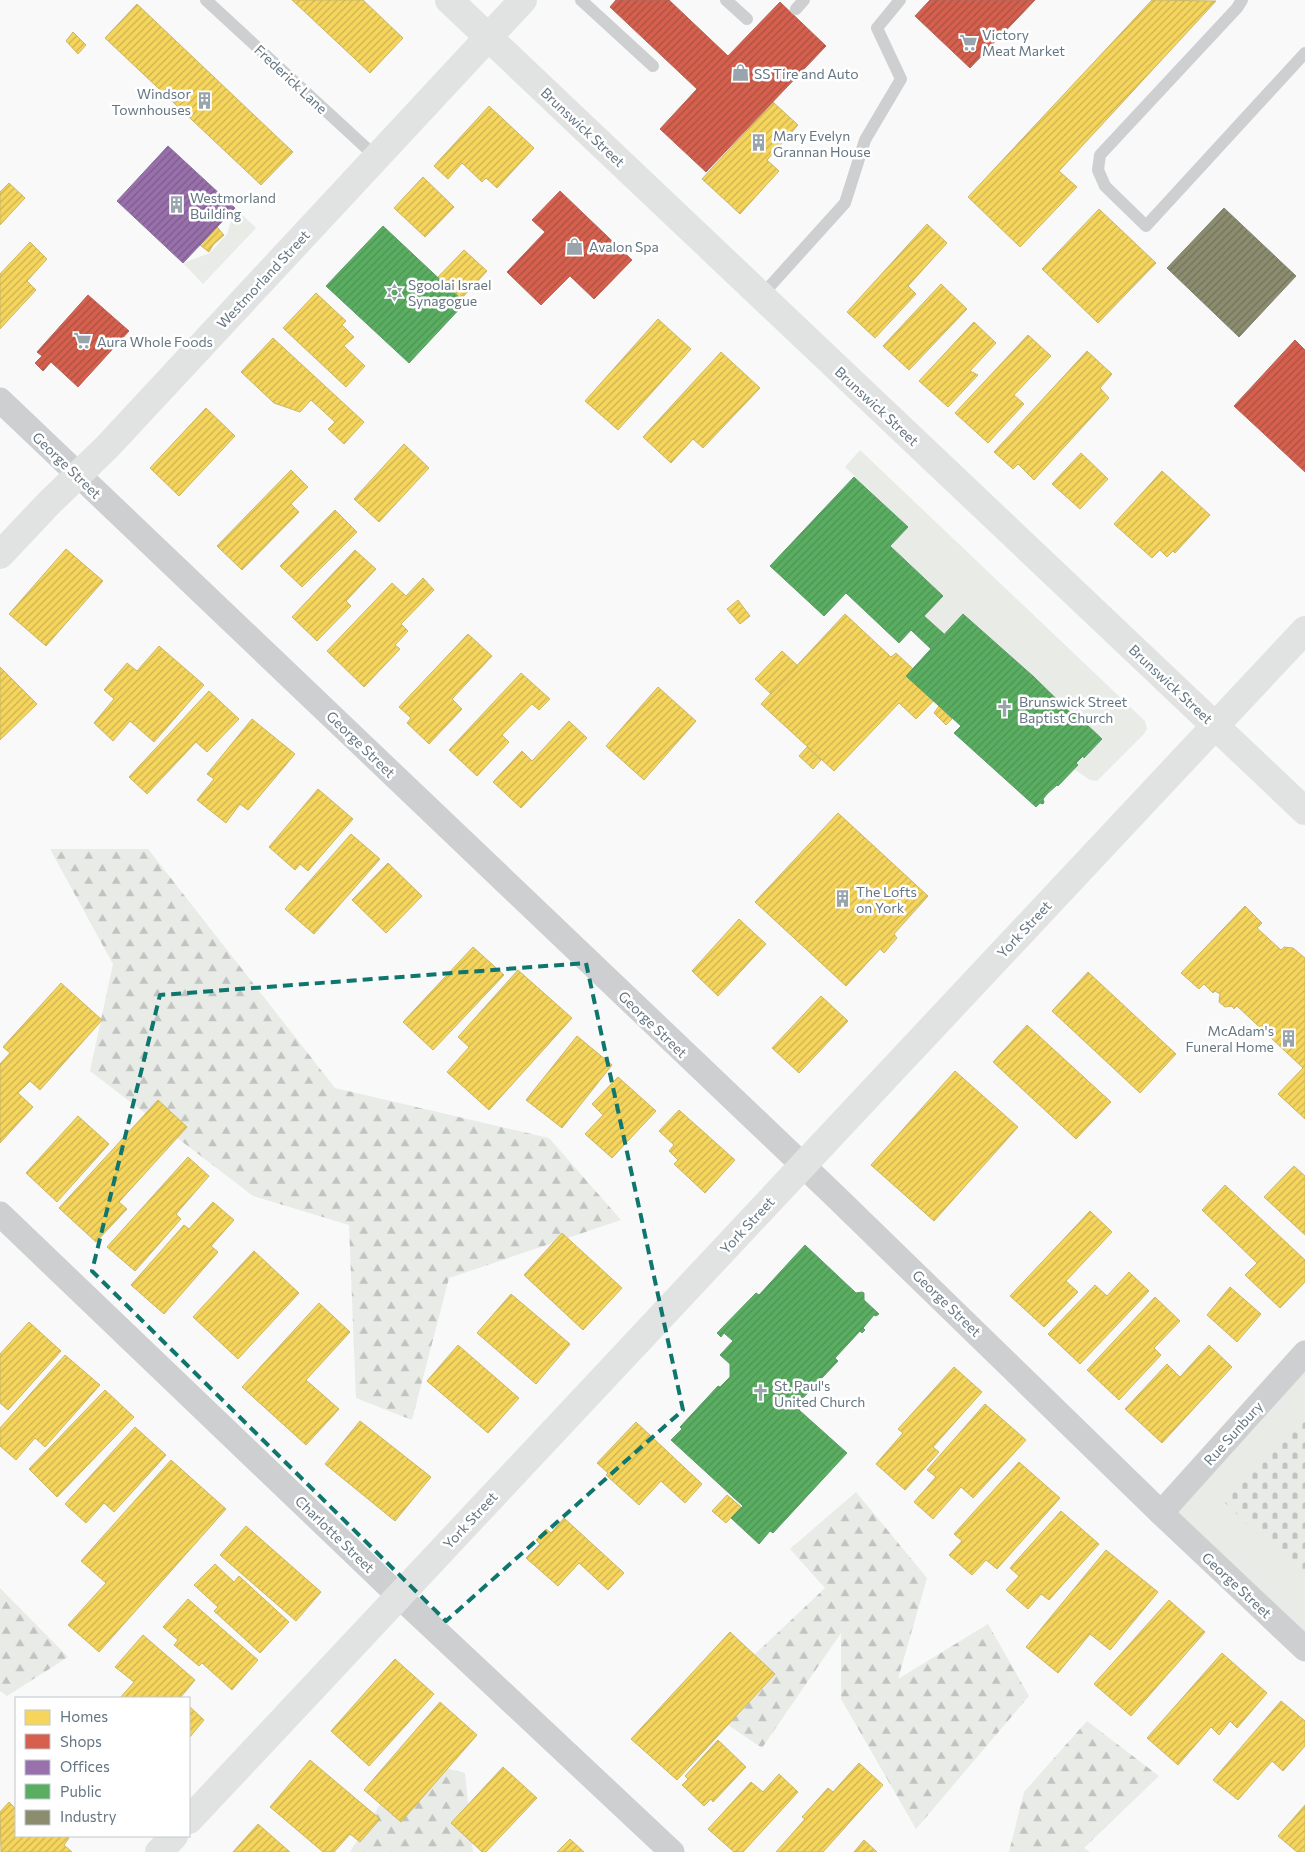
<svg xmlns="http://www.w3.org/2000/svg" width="1305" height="1852" font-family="Commissioner,sans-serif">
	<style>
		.green { fill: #e8ebe6 }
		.forest { fill: url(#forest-firs) }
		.cemetery { fill: url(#cemetery-stones) }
		.homes { fill: url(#homes-hatch); stroke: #cab868 }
		.shops { fill: url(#shops-hatch); stroke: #b4675d }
		.offices { fill: url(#offices-hatch); stroke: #89729f }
		.public { fill: url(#public-hatch); stroke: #5d9d6b }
		.industry { fill: url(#industry-hatch); stroke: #808574 }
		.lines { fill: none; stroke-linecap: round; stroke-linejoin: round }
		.lane { stroke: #cecfd0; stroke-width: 12 }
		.street { stroke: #cecfd0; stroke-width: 25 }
		.secondary { stroke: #e1e2e2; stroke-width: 28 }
		.marked { fill: none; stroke: #0f766e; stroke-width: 4; stroke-dasharray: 10 6; stroke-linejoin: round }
		.labels { text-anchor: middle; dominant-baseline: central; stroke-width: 5; stroke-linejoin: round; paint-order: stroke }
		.poi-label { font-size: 14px; fill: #657683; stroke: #fff; text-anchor: start }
		.street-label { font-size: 14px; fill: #657683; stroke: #fff }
	</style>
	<defs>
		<pattern id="forest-firs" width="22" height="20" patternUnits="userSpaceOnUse" patternTransform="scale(1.25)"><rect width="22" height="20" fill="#e8ebe6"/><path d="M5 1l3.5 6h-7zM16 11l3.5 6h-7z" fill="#c0c3c0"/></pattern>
		<pattern id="cemetery-stones" width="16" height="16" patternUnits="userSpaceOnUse" patternTransform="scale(1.25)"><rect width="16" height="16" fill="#e8ebe6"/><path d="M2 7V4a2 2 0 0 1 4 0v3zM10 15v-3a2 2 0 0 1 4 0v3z" fill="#c0c3c0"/></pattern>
		<pattern id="homes-hatch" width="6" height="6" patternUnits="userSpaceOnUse" patternTransform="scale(1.25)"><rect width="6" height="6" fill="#f6d55c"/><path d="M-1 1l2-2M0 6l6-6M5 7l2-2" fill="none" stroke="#cbb151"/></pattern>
		<pattern id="shops-hatch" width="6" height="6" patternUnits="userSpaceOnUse" patternTransform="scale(1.25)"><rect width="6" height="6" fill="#d6604d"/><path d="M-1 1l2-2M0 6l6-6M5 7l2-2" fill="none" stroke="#a85144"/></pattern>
		<pattern id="offices-hatch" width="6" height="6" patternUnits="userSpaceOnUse" patternTransform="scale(1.25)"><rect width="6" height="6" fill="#9970ab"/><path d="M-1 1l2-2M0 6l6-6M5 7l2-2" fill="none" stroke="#7a5d8a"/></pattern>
		<pattern id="public-hatch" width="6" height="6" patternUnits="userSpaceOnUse" patternTransform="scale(1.25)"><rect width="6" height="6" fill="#5aae61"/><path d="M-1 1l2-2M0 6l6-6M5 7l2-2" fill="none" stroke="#4e9255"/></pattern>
		<pattern id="industry-hatch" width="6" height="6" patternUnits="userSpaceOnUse" patternTransform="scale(1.25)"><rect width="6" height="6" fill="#8c8c6e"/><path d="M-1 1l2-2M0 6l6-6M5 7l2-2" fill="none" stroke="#70725c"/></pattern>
	</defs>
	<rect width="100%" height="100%" fill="#f9f9f9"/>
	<!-- green -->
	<g class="green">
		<polygon points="235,208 256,228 203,284 183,263 210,253 227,234"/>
		<polygon points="860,450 1145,721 1147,729 1143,735 1097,781 1090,780 1074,769 1078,765 1076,763 1102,739 1084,722 1081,723 1034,677 963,614 944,634 924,616 943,596 890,546 908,527 845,467"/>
		<polygon points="1305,1353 1305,1649 1162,1513"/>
	</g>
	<!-- forest -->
	<g class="forest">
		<polygon points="50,849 148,849 335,1088 549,1138 621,1220 449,1278 412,1420 356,1398 349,1225 253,1196 90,1071 113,964"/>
		<polygon points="856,1492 927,1578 898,1679 988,1624 1029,1696 916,1829 841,1699 841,1633 762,1748 700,1706 825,1588 790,1549"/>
		<polygon points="0,1588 68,1657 7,1696 0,1691"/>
		<polygon points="1087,1721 1159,1776 1084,1848 1090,1852 1009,1852 1024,1792"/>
		<polygon points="409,1759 465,1773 473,1852 350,1852"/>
	</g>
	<!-- cemetery -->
	<polygon class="cemetery" points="1305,1412 1305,1579 1221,1499"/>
	<!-- homes -->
	<g class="homes">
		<polygon points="292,0 363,0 403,38 370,73"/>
		<polygon points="1152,0 1216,1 1059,171 1077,187 1020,247 968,197"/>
		<polygon points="137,4 293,152 261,185 105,38"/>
		<polygon points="73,32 86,45 78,54 66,41"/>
		<polygon points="773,102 798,125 767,160 779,171 740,214 702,179"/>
		<polygon points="489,106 534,148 497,188 486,178 482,182 462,163 448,179 434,166"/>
		<polygon points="423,177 454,207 425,237 394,208"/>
		<polygon points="9,183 25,198 0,225 0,192"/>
		<polygon points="1099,209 1156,263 1098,323 1042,269"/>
		<polygon points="927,224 947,243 908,286 916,294 875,338 847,312"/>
		<polygon points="217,227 224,235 213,245 209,252 200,245"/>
		<polygon points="30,242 47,259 27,281 36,290 0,329 0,274"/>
		<polygon points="464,250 487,271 461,299 438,277"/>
		<polygon points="941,284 967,309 909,370 883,346"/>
		<polygon points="316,293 346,321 342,325 354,337 344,346 365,366 346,387 283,328"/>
		<polygon points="658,319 691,349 618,430 585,401"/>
		<polygon points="974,322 996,343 970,371 978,375 948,407 919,381"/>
		<polygon points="1028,335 1051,356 1014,395 1024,404 988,443 955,413"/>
		<polygon points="273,338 364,422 344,444 328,429 335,422 311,400 300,412 274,403 241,372"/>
		<polygon points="1087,351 1112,374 1100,388 1109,398 1034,480 1018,464 1013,469 994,452"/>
		<polygon points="721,352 760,388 703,448 693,439 671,463 643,437"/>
		<polygon points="206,408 235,436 179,496 150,468"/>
		<polygon points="404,444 429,468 379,522 354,499"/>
		<polygon points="1081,453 1108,479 1080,509 1052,484"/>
		<polygon points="291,470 308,487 291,504 299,512 242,570 217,546"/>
		<polygon points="1162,471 1210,515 1175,553 1173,551 1167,557 1160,550 1152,558 1114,524"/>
		<polygon points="335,510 357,532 302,587 280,566"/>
		<polygon points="66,549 103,581 46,646 9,614"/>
		<polygon points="355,550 376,569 346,601 351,606 317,641 292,617"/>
		<polygon points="423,578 434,590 401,624 408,631 395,645 400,649 364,687 327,651 392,583 406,596"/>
		<polygon points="738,600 750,616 740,624 727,609"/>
		<polygon points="845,614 891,657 896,653 940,694 916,719 899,703 834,771 761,704"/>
		<polygon points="468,634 492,656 452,699 462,709 429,744 407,723 411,718 399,707"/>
		<polygon points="159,646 204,685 154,742 130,721 113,741 94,723 114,699 104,690 127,663 137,671"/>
		<polygon points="782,651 798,666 771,694 755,679"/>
		<polygon points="0,667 37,704 0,740"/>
		<polygon points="521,673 550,699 539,710 532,704 502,735 509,742 477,776 449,750"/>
		<polygon points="658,687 696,721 644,780 606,746"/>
		<polygon points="209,691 239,719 207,752 196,742 147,794 129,777"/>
		<polygon points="939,706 952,719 946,725 934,713"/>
		<polygon points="252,719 295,754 248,810 240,804 226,823 197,800 214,779 207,774"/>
		<polygon points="569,721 587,738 521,808 493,782 522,751 532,761"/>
		<polygon points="807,747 821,760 813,769 799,756"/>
		<polygon points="318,789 353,819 308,871 300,864 295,870 269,847"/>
		<polygon points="838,813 928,896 894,934 897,938 884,953 880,949 846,986 755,902"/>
		<polygon points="351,834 380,859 314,934 285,909"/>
		<polygon points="388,863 422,896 386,933 352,900"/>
		<polygon points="1245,906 1262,923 1257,928 1281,950 1284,947 1293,948 1305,958 1305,1119 1278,1094 1303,1068 1237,1006 1234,1009 1232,1006 1225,1007 1219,1002 1220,994 1215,991 1213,993 1204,984 1199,989 1181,973"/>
		<polygon points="739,919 766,944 718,996 692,971"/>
		<polygon points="473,947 504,975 433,1050 403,1022"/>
		<polygon points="518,970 572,1018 489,1110 447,1072 469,1047 458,1037"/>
		<polygon points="1088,972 1176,1054 1140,1093 1052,1011"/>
		<polygon points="61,983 102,1020 40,1090 30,1081 18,1093 33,1107 0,1143 0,1064 10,1053 3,1047"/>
		<polygon points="821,996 848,1021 799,1073 772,1048"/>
		<polygon points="1027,1025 1111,1102 1076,1139 993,1062"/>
		<polygon points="577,1036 612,1065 562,1128 526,1100"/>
		<polygon points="955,1071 1018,1127 934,1221 871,1165"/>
		<polygon points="618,1077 656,1111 612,1158 585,1134 603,1115 592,1104"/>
		<polygon points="158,1100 187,1127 119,1202 127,1209 96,1242 59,1208"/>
		<polygon points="679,1110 735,1160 705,1193 674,1164 678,1160 669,1151 674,1145 659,1131"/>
		<polygon points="78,1116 109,1144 57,1202 26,1173"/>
		<polygon points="188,1157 209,1176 176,1214 181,1219 135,1271 107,1247"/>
		<polygon points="1294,1166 1305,1176 1305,1235 1264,1197"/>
		<polygon points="1225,1185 1305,1260 1305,1282 1280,1308 1245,1275 1257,1263 1202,1210"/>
		<polygon points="213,1202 234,1220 211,1246 218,1252 164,1314 131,1285 184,1225 189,1229"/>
		<polygon points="1090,1211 1112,1232 1066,1281 1078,1292 1044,1327 1010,1296"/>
		<polygon points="562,1233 622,1288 583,1330 524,1275"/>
		<polygon points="254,1251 299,1293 238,1359 193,1317"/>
		<polygon points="1129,1272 1149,1291 1080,1364 1048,1334 1095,1285 1107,1296"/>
		<polygon points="1230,1287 1261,1314 1237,1342 1207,1315"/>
		<polygon points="511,1294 570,1344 536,1384 477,1333"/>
		<polygon points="1155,1297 1180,1321 1154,1348 1161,1355 1119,1400 1087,1370"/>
		<polygon points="319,1303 350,1332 306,1380 339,1409 306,1445 242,1387"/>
		<polygon points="29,1322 61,1351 8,1410 0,1403 0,1354"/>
		<polygon points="458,1345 519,1398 488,1433 427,1381"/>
		<polygon points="1209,1345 1232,1367 1162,1443 1125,1409 1167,1364 1180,1377"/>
		<polygon points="65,1355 100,1385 45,1447 35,1438 16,1460 0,1446 0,1428"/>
		<polygon points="954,1367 982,1392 933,1447 939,1452 905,1490 876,1464 903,1433 898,1429"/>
		<polygon points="105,1390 134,1417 57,1497 29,1469"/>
		<polygon points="985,1404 1026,1440 973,1498 961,1487 933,1519 914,1502 936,1477 927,1470"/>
		<polygon points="360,1421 431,1477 395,1521 325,1464"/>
		<polygon points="636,1422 702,1484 685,1503 661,1481 639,1505 606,1475 608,1473 597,1463"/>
		<polygon points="135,1427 166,1455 114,1512 104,1503 86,1523 65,1504"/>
		<polygon points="171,1460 226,1509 99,1652 68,1625 106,1583 81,1561"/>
		<polygon points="1019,1462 1060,1498 997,1569 986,1560 972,1575 949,1555 962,1541 954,1534"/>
		<polygon points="727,1495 741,1507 726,1523 712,1511"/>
		<polygon points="1061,1511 1099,1544 1049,1600 1041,1594 1028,1609 1006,1590 1019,1576 1010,1568"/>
		<polygon points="564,1518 624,1573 608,1590 579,1563 558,1586 526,1558 540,1544 536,1540 546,1529 551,1533"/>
		<polygon points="246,1526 321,1592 296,1621 220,1555"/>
		<polygon points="1106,1550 1158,1592 1110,1650 1090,1634 1058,1673 1026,1647"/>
		<polygon points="215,1564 234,1582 239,1576 289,1622 260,1653 214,1611 218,1607 194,1585"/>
		<polygon points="188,1599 258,1660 232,1690 202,1663 199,1666 174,1645 178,1640 163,1627"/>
		<polygon points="1169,1600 1205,1632 1131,1716 1094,1684"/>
		<polygon points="730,1632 775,1674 677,1780 631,1739"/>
		<polygon points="143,1635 195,1680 180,1698 120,1698 134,1682 115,1667"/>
		<polygon points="1222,1653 1267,1693 1237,1728 1230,1721 1219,1735 1211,1727 1178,1765 1147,1738"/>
		<polygon points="395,1659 434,1694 369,1766 331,1731"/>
		<polygon points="1281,1701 1305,1721 1305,1746 1283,1771 1272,1761 1238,1800 1213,1780"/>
		<polygon points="440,1702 477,1735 401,1822 364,1790"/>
		<polygon points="189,1706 204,1720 189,1738"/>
		<polygon points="718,1740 746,1767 713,1802 711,1799 704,1806 682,1785 688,1779 685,1776"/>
		<polygon points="310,1760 380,1819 360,1842 350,1834 334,1852 323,1852 270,1807"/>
		<polygon points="859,1763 883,1785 823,1852 776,1852 805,1819 802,1817 828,1788 833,1792"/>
		<polygon points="503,1767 537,1798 486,1852 482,1852 451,1823"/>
		<polygon points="779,1774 798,1792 743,1852 734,1852 708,1829 751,1782 763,1792"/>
		<polygon points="9,1802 16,1809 16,1836 67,1836 69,1838 64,1845 72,1852 1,1852 0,1812"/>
		<polygon points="1305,1805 1305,1852 1297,1852 1278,1836"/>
		<polygon points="258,1824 290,1852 233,1852"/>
		<polygon points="570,1839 584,1852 557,1852"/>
		<polygon points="864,1840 877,1852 854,1852"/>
	</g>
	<!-- shops -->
	<g class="shops">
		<polygon points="616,0 669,0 728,56 780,2 826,46 706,172 660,129 697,89 610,7"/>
		<polygon points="930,0 1035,0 970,68 915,16"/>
		<polygon points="560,191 632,260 594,299 570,276 541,305 507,272 545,232 532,220"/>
		<polygon points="88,295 129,331 78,387 51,362 43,371 35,363 42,356 37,352"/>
		<polygon points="1295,340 1305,350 1305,472 1234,406"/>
	</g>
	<!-- offices -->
	<polygon class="offices" points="168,146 235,208 183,263 117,201"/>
	<!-- public -->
	<g class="public">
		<polygon points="383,226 465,303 409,363 326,286"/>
		<polygon points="854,477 908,527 890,546 943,596 924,616 944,634 931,649 911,630 899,643 846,593 824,616 770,566"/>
		<polygon points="963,614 1034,677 1081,723 1083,721 1102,739 1084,758 1083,756 1076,763 1078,765 1058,786 1057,785 1047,794 1043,799 1044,802 1043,804 1040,803 1036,807 954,733 961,726 906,676"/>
		<polygon points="805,1245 856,1293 862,1292 864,1293 864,1300 879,1314 876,1316 874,1315 863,1328 865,1330 862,1333 860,1331 835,1358 838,1361 802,1399 806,1403 799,1410 847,1453 773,1533 770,1531 759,1544 731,1518 743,1506 671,1440 682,1429 680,1427 718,1386 720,1387 730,1377 730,1364 720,1355 733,1341 724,1333 721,1337 717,1333 756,1293 759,1295"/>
	</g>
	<!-- industry -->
	<polygon class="industry" points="1224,208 1296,276 1239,337 1167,268"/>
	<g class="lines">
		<!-- lane -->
		<g class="lane">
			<polyline points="206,0 376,157"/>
			<polyline points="581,0 653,66"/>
			<polyline points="726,0 747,19"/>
			<polyline points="1242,0 1237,8 1100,155 1098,170 1105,186 1146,226 1305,53"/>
			<polyline points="796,9 804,0"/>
			<polyline points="761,296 845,203 865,140 901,79 877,28 900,0"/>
		</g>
		<!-- street -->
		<g class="street">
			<polyline points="0,400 833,1194 1161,1513 1305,1649"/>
			<polyline points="0,1214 399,1596 672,1852"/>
			<polyline points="1161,1513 1305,1353"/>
		</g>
		<!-- secondary -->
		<g class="secondary">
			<polyline points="449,0 1305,811"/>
			<polyline points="0,555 49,503 107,447 523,0"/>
			<polyline points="189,1820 1305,630"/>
			<polyline points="159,1852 174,1836"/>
		</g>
	</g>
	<!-- marked area -->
	<path class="marked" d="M586 963 683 1410 446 1621 92 1271 160 995Z"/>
	<!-- icons -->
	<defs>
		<symbol id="supermarket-bare" viewBox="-9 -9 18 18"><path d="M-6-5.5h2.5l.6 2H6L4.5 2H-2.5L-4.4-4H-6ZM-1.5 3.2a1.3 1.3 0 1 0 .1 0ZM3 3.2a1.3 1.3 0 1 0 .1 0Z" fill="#99a4ac" stroke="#fff" stroke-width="2.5" paint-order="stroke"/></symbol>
		<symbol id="shop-bare" viewBox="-9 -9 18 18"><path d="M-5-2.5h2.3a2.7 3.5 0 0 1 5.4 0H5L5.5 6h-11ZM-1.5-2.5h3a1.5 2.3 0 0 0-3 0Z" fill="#99a4ac" stroke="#fff" stroke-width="2.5" paint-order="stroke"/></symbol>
		<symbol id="building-bare" viewBox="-9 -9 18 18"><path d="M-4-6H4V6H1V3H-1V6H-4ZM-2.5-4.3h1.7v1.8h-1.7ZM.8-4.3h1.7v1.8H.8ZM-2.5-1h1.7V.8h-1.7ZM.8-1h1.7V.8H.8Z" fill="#99a4ac" stroke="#fff" stroke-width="2.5" paint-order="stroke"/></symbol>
		<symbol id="synagogue-bare" viewBox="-9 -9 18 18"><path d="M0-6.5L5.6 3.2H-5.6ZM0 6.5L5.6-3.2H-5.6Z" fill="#99a4ac" stroke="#fff" stroke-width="2.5" paint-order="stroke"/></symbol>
		<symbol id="church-bare" viewBox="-9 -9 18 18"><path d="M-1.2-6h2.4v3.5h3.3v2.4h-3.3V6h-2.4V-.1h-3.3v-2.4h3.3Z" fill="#99a4ac" stroke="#fff" stroke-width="2.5" paint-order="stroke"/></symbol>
	</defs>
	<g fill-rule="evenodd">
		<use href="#supermarket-bare" x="956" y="30" width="25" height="25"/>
		<use href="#shop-bare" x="728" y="60" width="25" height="25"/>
		<use href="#building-bare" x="192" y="88" width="25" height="25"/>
		<use href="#building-bare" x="746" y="130" width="25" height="25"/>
		<use href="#building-bare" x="164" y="192" width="25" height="25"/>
		<use href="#shop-bare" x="562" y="234" width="25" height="25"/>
		<use href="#synagogue-bare" x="382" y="280" width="25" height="25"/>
		<use href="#supermarket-bare" x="70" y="328" width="25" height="25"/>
		<use href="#church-bare" x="992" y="696" width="25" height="25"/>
		<use href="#building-bare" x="830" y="886" width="25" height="25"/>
		<use href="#building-bare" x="1276" y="1026" width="25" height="25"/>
		<use href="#church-bare" x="748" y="1380" width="25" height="25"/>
	</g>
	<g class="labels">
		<!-- poi labels -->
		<g class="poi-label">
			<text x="982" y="34">Victory<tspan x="982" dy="16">Meat Market</tspan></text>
			<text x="754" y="73">SS Tire and Auto</text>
			<text x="191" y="93" text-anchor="end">Windsor<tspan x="191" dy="16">Townhouses</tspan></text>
			<text x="773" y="135">Mary Evelyn<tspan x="773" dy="16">Grannan House</tspan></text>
			<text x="190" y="197">Westmorland<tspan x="190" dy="16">Building</tspan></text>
			<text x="589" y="246">Avalon Spa</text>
			<text x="408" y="284">Sgoolai Israel<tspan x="408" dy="16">Synagogue</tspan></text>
			<text x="97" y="341">Aura Whole Foods</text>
			<text x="1019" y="701">Brunswick Street<tspan x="1019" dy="16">Baptist Church</tspan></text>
			<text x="856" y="891">The Lofts<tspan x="856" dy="16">on York</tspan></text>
			<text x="1274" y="1030" text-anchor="end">McAdam's<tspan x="1274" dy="16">Funeral Home</tspan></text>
			<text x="774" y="1385">St. Paul's<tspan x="774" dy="16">United Church</tspan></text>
		</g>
		<!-- street labels -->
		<g class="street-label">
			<text transform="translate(291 79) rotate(43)">Frederick Lane</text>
			<text transform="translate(583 127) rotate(43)">Brunswick Street</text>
			<text transform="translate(263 279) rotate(-47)">Westmorland Street</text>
			<text transform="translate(877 406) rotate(43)">Brunswick Street</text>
			<text transform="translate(67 465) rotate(44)">George Street</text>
			<text transform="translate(1171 684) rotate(43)">Brunswick Street</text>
			<text transform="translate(361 744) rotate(44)">George Street</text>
			<text transform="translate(1024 929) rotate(-47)">York Street</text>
			<text transform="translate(653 1024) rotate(44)">George Street</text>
			<text transform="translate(747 1225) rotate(-47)">York Street</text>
			<text transform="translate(947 1303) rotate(44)">George Street</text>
			<text transform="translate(1233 1433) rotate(-48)">Rue Sunbury</text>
			<text transform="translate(470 1520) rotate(-47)">York Street</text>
			<text transform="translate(335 1534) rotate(44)">Charlotte Street</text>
			<text transform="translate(1237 1585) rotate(43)">George Street</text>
		</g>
	</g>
	<!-- legend -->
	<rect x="15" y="1697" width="175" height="140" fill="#ffffff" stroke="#c1c8cd"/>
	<rect x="25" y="1710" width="25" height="15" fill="#f6d55c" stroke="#c1c8cd"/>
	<text x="60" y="1722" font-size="15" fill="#657683">Homes</text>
	<rect x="25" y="1734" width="25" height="15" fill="#d6604d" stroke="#c1c8cd"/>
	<text x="60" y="1747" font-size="15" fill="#657683">Shops</text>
	<rect x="25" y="1760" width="25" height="15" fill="#9970ab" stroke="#c1c8cd"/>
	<text x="60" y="1772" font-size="15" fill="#657683">Offices</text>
	<rect x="25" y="1784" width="25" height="15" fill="#5aae61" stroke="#c1c8cd"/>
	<text x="60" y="1797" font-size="15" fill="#657683">Public</text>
	<rect x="25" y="1810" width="25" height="15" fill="#8c8c6e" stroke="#c1c8cd"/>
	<text x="60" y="1822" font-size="15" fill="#657683">Industry</text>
</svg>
